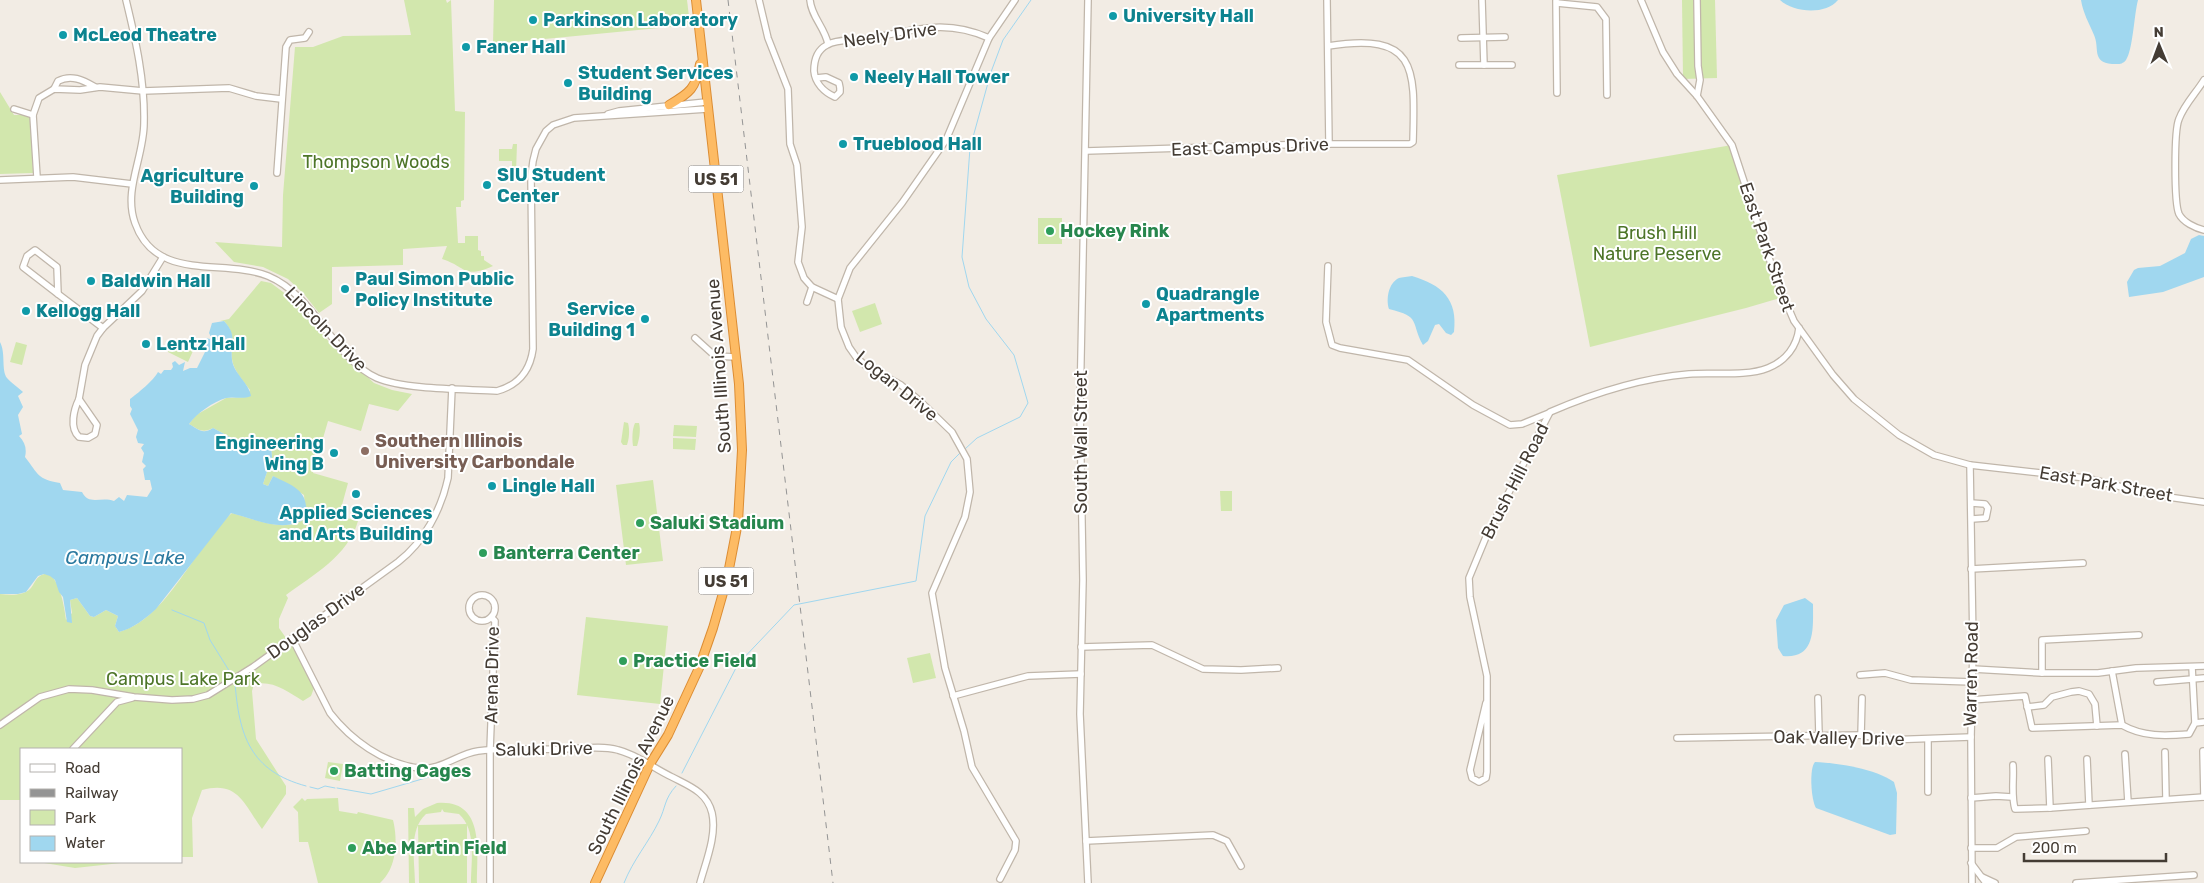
<svg xmlns="http://www.w3.org/2000/svg" width="2204" height="883" font-family="Rubik,sans-serif">
	<style>
		.green { fill: #d2e7ad }
		.water { fill: #a0d7ef }
		.lines { fill: none; stroke-linecap: round; stroke-linejoin: round }
		.stream { stroke: #a0d7ef; stroke-width: 1 }
		.minor-casing { stroke: #c0b6aa; stroke-width: 8 }
		.highway-casing { stroke: #dc8d34; stroke-width: 10 }
		.minor { stroke: #fff; stroke-width: 5.5 }
		.highway { stroke: #fdbb64; stroke-width: 8 }
		.rail { stroke: #949494; stroke-width: 1; stroke-dasharray: 6 6; stroke-linecap: butt }
		.culture-dot { fill: #0f9aa8; stroke: #fff; stroke-width: 2 }
		.leisure-dot { fill: #2e9e5b; stroke: #fff; stroke-width: 2 }
		.education-dot { fill: #8d6e63; stroke: #fff; stroke-width: 2 }
		.labels { text-anchor: middle; dominant-baseline: central; stroke-width: 4; stroke-linejoin: round; paint-order: stroke }
		.shield { fill: #fff; stroke: #7c7671; stroke-width: 1 }
		.shield-label { font-size: 16px; font-weight: bold; fill: #443c34 }
		.culture-label { font-size: 18px; font-weight: bold; fill: #0d838f; stroke: #fff; text-anchor: start }
		.street-label { font-size: 18px; fill: #443c34; stroke: #fff }
		.park-label { font-size: 18px; fill: #4d7528; stroke: #fff }
		.leisure-label { font-size: 18px; font-weight: bold; fill: #27864d; stroke: #fff; text-anchor: start }
		.education-label { font-size: 18px; font-weight: bold; fill: #785e54; stroke: #fff; text-anchor: start }
		.water-label { font-size: 19px; font-style: italic; fill: #2b799f; stroke: #fff }
	</style>
	<rect width="100%" height="100%" fill="#f2ece4"/>
	<!-- green -->
	<g class="green">
		<path d="M404 0H446L447 3 451 0 455 111 465 112 464 200 461 201V207H456L458 243H465V236H478V250L481 251V256H484V260L493 266C463 279 467 267 442 259L447 246 403 249V265L332 267V304L319 313 304 294 288 279 263 267 234 262 215 242 282 247 283 195 295 47H313L343 36 411 35Z"/>
		<polygon points="494,0 687,0 690,25 493,44"/>
		<polygon points="1682,0 1715,0 1717,78 1683,79"/>
		<polygon points="0,92 14,115 26,115 31,118 33,173 0,174"/>
		<polygon points="513,144 517,144 516,172 512,171 512,161 499,161 499,149 512,149"/>
		<polygon points="1732,145 1783,297 1746,308 1590,347 1557,175"/>
		<rect x="1038" y="218" width="24" height="26"/>
		<path d="M261 281 271 283 291 298 331 344 374 383 392 390 412 394 398 411 369 404 361 431 328 421 313 473 348 483 339 516 358 521C348 556 313 575 286 595L288 598 279 619V628L296 652 314 688 311 696 303 701C287 691 273 680 254 684L252 691 256 739 286 786V794L262 829C244 804 238 780 202 790L192 818 193 857H181V749H21V800H0V594C10 595 23 596 30 589 34 585 35 579 40 576 58 564 65 610 66 620L72 613 70 600 77 598 90 616 94 617 106 610 118 616 115 626 119 632C168 619 195 545 232 513 254 519 286 534 306 518L304 495 273 476 268 486 263 484 272 457 271 445 258 442 245 445 213 428C202 434 198 429 189 424L196 415 226 398 247 397 250 390C244 382 233 370 232 359 230 343 237 336 224 321H220L229 319Z"/>
		<polygon points="875,303 882,324 860,332 852,311"/>
		<polygon points="16,342 27,345 22,365 10,362"/>
		<polygon points="173,342 193,351 188,362 168,352"/>
		<path d="M624 422 628 423C630 430 629 439 627 445H623L621 442Z"/>
		<path d="M635 423H639C641 430 639 440 637 446H633C632 439 632 429 635 423Z"/>
		<polygon points="674,425 697,426 696,437 673,436"/>
		<polygon points="673,438 696,439 695,450 673,449"/>
		<polygon points="653,480 663,561 626,565 616,485"/>
		<polygon points="1220,491 1232,491 1232,511 1221,511"/>
		<polygon points="586,617 668,626 660,704 577,695"/>
		<polygon points="930,653 936,678 913,683 907,658"/>
		<polygon points="328,762 343,764 340,781 325,778"/>
		<path d="M302 798 305 801 307 799 338 798 339 811 357 814 358 812 393 820C398 840 397 868 380 883H318L308 842H299L298 812 293 807Z"/>
		<path d="M437 803C485 799 477 851 477 883H471C471 862 477 830 459 814L444 812 442 809 441 812 426 814C408 830 415 861 415 883H409L408 808H414L415 817 423 809Z"/>
		<polygon points="467,824 467,883 419,883 418,825"/>
		<polygon points="38,862 130,862 75,868"/>
	</g>
	<!-- water -->
	<g class="water">
		<path d="M1780 0H1838C1826 15 1794 13 1780 0Z"/>
		<path d="M2081 0H2138C2134 15 2133 50 2126 60 2122 65 2118 64 2112 64 2091 62 2100 48 2094 35 2089 23 2083 13 2081 0Z"/>
		<polygon points="2199,235 2204,236 2204,277 2163,292 2129,297 2127,282 2134,270 2138,268 2160,266 2185,253 2191,239"/>
		<path d="M1412 276C1442 285 1458 299 1454 332L1451 335 1446 333 1439 324 1435 325 1428 341 1423 345C1410 322 1422 317 1389 309 1386 300 1388 283 1399 278 1402 277 1408 277 1412 276Z"/>
		<path d="M224 321C238 336 230 343 232 360 234 374 249 383 251 396 242 400 235 396 226 398 213 402 197 413 189 424 198 429 202 435 213 428L245 445 265 442 271 445 272 457 263 484 268 486 273 476C295 487 309 490 306 518 285 534 254 519 231 513L156 609C145 619 134 628 119 632L115 626 118 616 106 610 94 617 90 616 77 598 70 600 72 623 67 622 63 597 59 592 55 580 50 576 44 574 38 576 26 592 18 594H0V342C6 353 1 370 7 378 11 383 18 387 23 392L18 396 23 407 18 415 22 434 19 436C25 442 27 449 25 457 39 475 37 479 60 483L63 490 82 492C89 506 101 496 114 501L119 497 124 501 127 495 147 497 152 489 150 480H145L143 469 146 466 142 462 144 453 141 448 144 444 138 443 136 437 138 430 130 414 132 409 130 406V399C137 394 154 380 158 372L161 374 164 370H171L173 367 172 363 175 361 179 365 185 362 183 371 190 368H197L206 350 204 345 206 338 210 339 211 337 209 333 212 323Z"/>
		<path d="M1805 598 1813 604C1813 628 1816 659 1783 656L1778 648 1776 620 1784 605Z"/>
		<path d="M1815 762C1838 763 1876 769 1894 782L1897 793 1896 834 1890 835 1816 808C1811 800 1809 768 1815 762Z"/>
	</g>
	<g class="lines">
		<!-- stream -->
		<g class="stream">
			<polyline points="965,449 977,438 1020,417 1028,403 1014,355 986,319 969,287 962,257 970,148 991,72 1003,40 1031,0"/>
			<polyline points="172,610 204,623 210,640 233,677"/>
			<path d="M235 683C239 735 250 771 306 786"/>
			<polyline points="682,773 738,664 794,605 916,581 925,516 951,462 960,453"/>
			<polyline points="310,787 318,789 325,786 335,788"/>
			<polyline points="337,788 371,794 429,777"/>
			<path d="M624 883C633 860 649 842 659 821 666 807 664 799 676 786"/>
		</g>
		<defs>
			<g id="minor">
				<path d="M126 0C136 41 145 81 144 123 144 157 123 190 135 223 156 283 223 258 268 276 316 296 333 358 377 378 406 390 465 389 497 391 519 385 530 371 533 349L531 177 533 161 536 149 546 131 553 125 574 118 707 109"/>
				<polyline points="759,0 768,38 788,89 790,144 797,165 802,227 798,262 804,278 812,287 838,299"/>
				<path d="M810 0C811 16 825 28 828 44"/>
				<polyline points="1088,0 1080,408 1083,580 1080,714 1088,883"/>
				<polyline points="1327,0 1329,144"/>
				<polyline points="1482,0 1484,65"/>
				<polyline points="1641,0 1663,52 1677,74 1697,96 1732,145 1776,279 1794,321 1833,375 1854,399 1899,435 1934,455 1970,465 2086,478 2154,495 2204,502"/>
				<polyline points="1556,1 1557,93"/>
				<polyline points="1557,3 1597,7 1606,19 1607,95"/>
				<polyline points="1461,38 1505,37"/>
				<polyline points="1459,65 1512,65"/>
				<path d="M816 78 826 77 839 83 840 88V92L835 97C824 92 815 83 814 71 814 61 817 50 827 45 837 39 853 41 865 39 911 32 942 17 989 38"/>
				<path d="M2204 80C2196 93 2184 105 2179 119 2174 130 2174 203 2179 214 2183 222 2195 228 2204 230"/>
				<path d="M54 89 58 81C71 74 83 80 95 87"/>
				<polyline points="1697,96 1700,80 1698,66 1697,0"/>
				<polyline points="14,109 33,115"/>
				<polyline points="608,114 619,111 706,102"/>
				<path d="M1086 151 1313 144H1410L1413 142C1415 68 1418 32 1328 46"/>
				<polyline points="277,173 286,47 290,40 305,38 309,32"/>
				<polyline points="37,177 33,115 39,98 54,89 80,90 100,87 143,91 229,88 256,96 281,99"/>
				<polyline points="0,180 73,177 132,184"/>
				<polygon points="35,250 57,267 58,294 23,267 27,256"/>
				<polyline points="1328,266 1326,322 1332,345 1340,348 1408,360 1473,405 1510,425 1522,424 1549,413"/>
				<polyline points="58,294 103,328"/>
				<polyline points="807,302 812,287"/>
				<polyline points="695,338 715,356 736,357"/>
				<polyline points="79,399 85,365 97,336 103,328 142,291 163,257"/>
				<path d="M79 399 97 425 95 434 88 438 79 437C69 428 74 409 79 399Z"/>
				<polyline points="1970,465 1973,645 1971,737 1972,883"/>
				<polyline points="1971,503 1985,504 1988,508 1986,518 1972,519"/>
				<polyline points="1971,569 2083,563"/>
				<circle cx="482" cy="608" r="13"/>
				<path d="M292 638 330 713C351 740 383 763 418 768 441 771 457 754 478 751 506 747 534 750 561 749 579 749 601 745 618 750 638 755 653 768 672 777 689 786 707 792 712 813 717 835 706 861 700 883"/>
				<polyline points="1081,647 1152,645 1203,669 1241,670 1278,668"/>
				<polyline points="2192,667 2195,723"/>
				<polyline points="1973,669 2042,673 2098,673 2136,668 2204,666"/>
				<polyline points="2112,671 2122,725"/>
				<polyline points="2042,673 2042,640 2139,635"/>
				<polyline points="1860,675 1885,673 1911,680 1973,682"/>
				<polyline points="2157,682 2204,678"/>
				<polyline points="953,696 1028,676 1081,674"/>
				<polyline points="1818,698 1819,735"/>
				<path d="M1971 700 2025 696 2032 728 2122 725C2143 737 2165 736 2189 734L2195 723 2204 722"/>
				<path d="M1486 703 1470 770 1472 778 1479 782 1486 778 1487 772V676L1470 597 1469 578 1486 537 1550 412C1594 393 1641 378 1689 374 1714 372 1745 377 1768 368 1786 361 1797 346 1799 328"/>
				<polyline points="2027,707 2044,705 2052,697 2071,692 2079,691 2089,694 2095,704 2097,726"/>
				<path d="M0 725 40 697 69 689 92 690 134 697 172 700 193 699 208 695 253 667 398 562C424 542 441 510 448 478L452 388"/>
				<polyline points="1861,735 1862,698"/>
				<polyline points="1677,738 1861,735 1886,740 1971,737"/>
				<polyline points="1928,739 1928,792"/>
				<polyline points="73,749 117,702 132,698"/>
				<polyline points="2203,751 2204,797"/>
				<polyline points="2165,752 2166,799"/>
				<polyline points="2125,754 2128,802"/>
				<polyline points="2048,759 2050,808"/>
				<polyline points="2087,759 2089,805"/>
				<path d="M2013 765C2014 780 2011 795 2015 809L2050 808 2204 797"/>
				<polyline points="1971,798 1996,796 2012,797"/>
				<polyline points="1086,841 1213,835 1227,841 1241,866"/>
				<polyline points="1971,848 1997,848 2016,837 2086,831"/>
				<polyline points="1971,863 1986,883"/>
				<polyline points="1982,877 1995,883"/>
				<polyline points="1000,879 1015,850 1016,841 972,767 964,731 945,668 932,593 965,517 970,492 967,459 952,432 921,402 901,385 866,366 856,357 849,347 841,327 838,299 850,268 902,203 946,140 989,38 1015,0"/>
				<polyline points="490,883 490,750 495,621 491,617"/>
				<polyline points="2076,883 2194,875"/>
			</g>
			<g id="highway">
				<path d="M669 105C690 93 696 88 700 64"/>
				<polyline points="595,883 650,764 668,735 699,668 713,628 727,579 738,522 742,450 739,384 696,0"/>
			</g>
		</defs>
		<!-- minor casing -->
		<use href="#minor" class="minor-casing"/>
		<!-- highway casing -->
		<use href="#highway" class="highway-casing"/>
		<!-- minor -->
		<use href="#minor" class="minor"/>
		<!-- highway -->
		<use href="#highway" class="highway"/>
		<!-- rail -->
		<polyline class="rail" points="728,0 833,883"/>
	</g>
	<!-- markers -->
	<g class="culture-dot">
		<circle cx="1113" cy="16" r="5"/>
		<circle cx="533" cy="20" r="5"/>
		<circle cx="63" cy="35" r="5"/>
		<circle cx="466" cy="47" r="5"/>
		<circle cx="854" cy="77" r="5"/>
		<circle cx="568" cy="83" r="5"/>
		<circle cx="843" cy="144" r="5"/>
		<circle cx="487" cy="185" r="5"/>
		<circle cx="254" cy="186" r="5"/>
		<circle cx="91" cy="281" r="5"/>
		<circle cx="345" cy="289" r="5"/>
		<circle cx="1146" cy="304" r="5"/>
		<circle cx="26" cy="311" r="5"/>
		<circle cx="645" cy="319" r="5"/>
		<circle cx="146" cy="344" r="5"/>
		<circle cx="334" cy="453" r="5"/>
		<circle cx="492" cy="486" r="5"/>
		<circle cx="356" cy="494" r="5"/>
	</g>
	<g class="leisure-dot">
		<circle cx="1050" cy="231" r="5"/>
		<circle cx="640" cy="523" r="5"/>
		<circle cx="483" cy="553" r="5"/>
		<circle cx="623" cy="661" r="5"/>
		<circle cx="334" cy="771" r="5"/>
		<circle cx="352" cy="848" r="5"/>
	</g>
	<circle class="education-dot" cx="365" cy="451" r="5"/>
	<g class="labels">
		<!-- shield labels -->
		<g class="shield">
			<rect x="688.5" y="165.5" width="55" height="27" rx="4"/>
			<rect x="698.5" y="567.5" width="55" height="27" rx="4"/>
		</g>
		<g class="shield-label">
			<text x="716" y="179">US 51</text>
			<text x="726" y="581">US 51</text>
		</g>
		<!-- culture labels -->
		<g class="culture-label">
			<text x="1123" y="16">University Hall</text>
			<text x="543" y="20">Parkinson Laboratory</text>
			<text x="73" y="35">McLeod Theatre</text>
			<text x="476" y="47">Faner Hall</text>
			<text x="578" y="73">Student Services<tspan x="578" dy="21">Building</tspan></text>
			<text x="864" y="77">Neely Hall Tower</text>
			<text x="853" y="144">Trueblood Hall</text>
			<text x="497" y="175">SIU Student<tspan x="497" dy="21">Center</tspan></text>
			<text x="244" y="176" text-anchor="end">Agriculture<tspan x="244" dy="21">Building</tspan></text>
			<text x="355" y="279">Paul Simon Public<tspan x="355" dy="21">Policy Institute</tspan></text>
			<text x="101" y="281">Baldwin Hall</text>
			<text x="1156" y="294">Quadrangle<tspan x="1156" dy="21">Apartments</tspan></text>
			<text x="635" y="309" text-anchor="end">Service<tspan x="635" dy="21">Building 1</tspan></text>
			<text x="36" y="311">Kellogg Hall</text>
			<text x="156" y="344">Lentz Hall</text>
			<text x="324" y="443" text-anchor="end">Engineering<tspan x="324" dy="21">Wing B</tspan></text>
			<text x="502" y="486">Lingle Hall</text>
			<text x="356" y="513" text-anchor="middle">Applied Sciences<tspan x="356" dy="21">and Arts Building</tspan></text>
		</g>
		<!-- street labels -->
		<g class="street-label">
			<text transform="translate(890 35) rotate(-8)">Neely Drive</text>
			<text transform="translate(1250 147) rotate(-2)">East Campus Drive</text>
			<text transform="translate(1767 247) rotate(71)">East Park Street</text>
			<text transform="translate(326 329) rotate(46)">Lincoln Drive</text>
			<text transform="translate(719 366) rotate(-94)">South Illinois Avenue</text>
			<text transform="translate(897 386) rotate(39)">Logan Drive</text>
			<text transform="translate(1081 442) rotate(-90)">South Wall Street</text>
			<text transform="translate(1515 481) rotate(-63)">Brush Hill Road</text>
			<text transform="translate(2106 484) rotate(10)">East Park Street</text>
			<text transform="translate(316 621) rotate(-36)">Douglas Drive</text>
			<text transform="translate(1971 674) rotate(-89)">Warren Road</text>
			<text transform="translate(492 675) rotate(-89)">Arena Drive</text>
			<text transform="translate(1839 738) rotate(1)">Oak Valley Drive</text>
			<text transform="translate(544 749) rotate(-1)">Saluki Drive</text>
			<text transform="translate(631 775) rotate(-64)">South Illinois Avenue</text>
		</g>
		<!-- park labels -->
		<g class="park-label">
			<text x="376" y="162">Thompson Woods</text>
			<text x="1657" y="233">Brush Hill<tspan x="1657" dy="21">Nature Peserve</tspan></text>
			<text x="183" y="679">Campus Lake Park</text>
		</g>
		<!-- leisure labels -->
		<g class="leisure-label">
			<text x="1060" y="231">Hockey Rink</text>
			<text x="650" y="523">Saluki Stadium</text>
			<text x="493" y="553">Banterra Center</text>
			<text x="633" y="661">Practice Field</text>
			<text x="344" y="771">Batting Cages</text>
			<text x="362" y="848">Abe Martin Field</text>
		</g>
		<!-- education labels -->
		<g class="education-label">
			<text x="375" y="441">Southern Illinois<tspan x="375" dy="21">University Carbondale</tspan></text>
		</g>
		<!-- water labels -->
		<g class="water-label">
			<text x="125" y="557">Campus Lake</text>
		</g>
	</g>
	<!-- legend -->
	<rect x="20" y="748" width="162" height="115" fill="#ffffff" stroke="#b4b1ae"/>
	<rect x="30" y="764" width="25" height="8" fill="#ffffff" stroke="#b4b1ae"/>
	<text x="65" y="773" font-size="15" fill="#443c34">Road</text>
	<rect x="30" y="789" width="25" height="8" fill="#949494" stroke="#b4b1ae"/>
	<text x="65" y="798" font-size="15" fill="#443c34">Railway</text>
	<rect x="30" y="810" width="25" height="15" fill="#d2e7ad" stroke="#b4b1ae"/>
	<text x="65" y="823" font-size="15" fill="#443c34">Park</text>
	<rect x="30" y="836" width="25" height="15" fill="#a0d7ef" stroke="#b4b1ae"/>
	<text x="65" y="848" font-size="15" fill="#443c34">Water</text>
	<!-- north arrow -->
	<g transform="translate(2159 45) rotate(359)" stroke="#ffffff" stroke-width="4" paint-order="stroke">
	<path d="M0-4L9 19L0 12L-9 19Z" fill="#443c34"/>
	<text y="-8" font-size="14" font-weight="bold" text-anchor="middle" fill="#443c34">N</text>
	</g>
	<!-- scale -->
	<path d="M2024 853v8h142v-8" fill="none" stroke="#443c34" stroke-width="2.5"/>
	<text x="2032" y="853" font-size="15" fill="#443c34" stroke="#ffffff" stroke-width="4" paint-order="stroke">200 m</text>
</svg>
